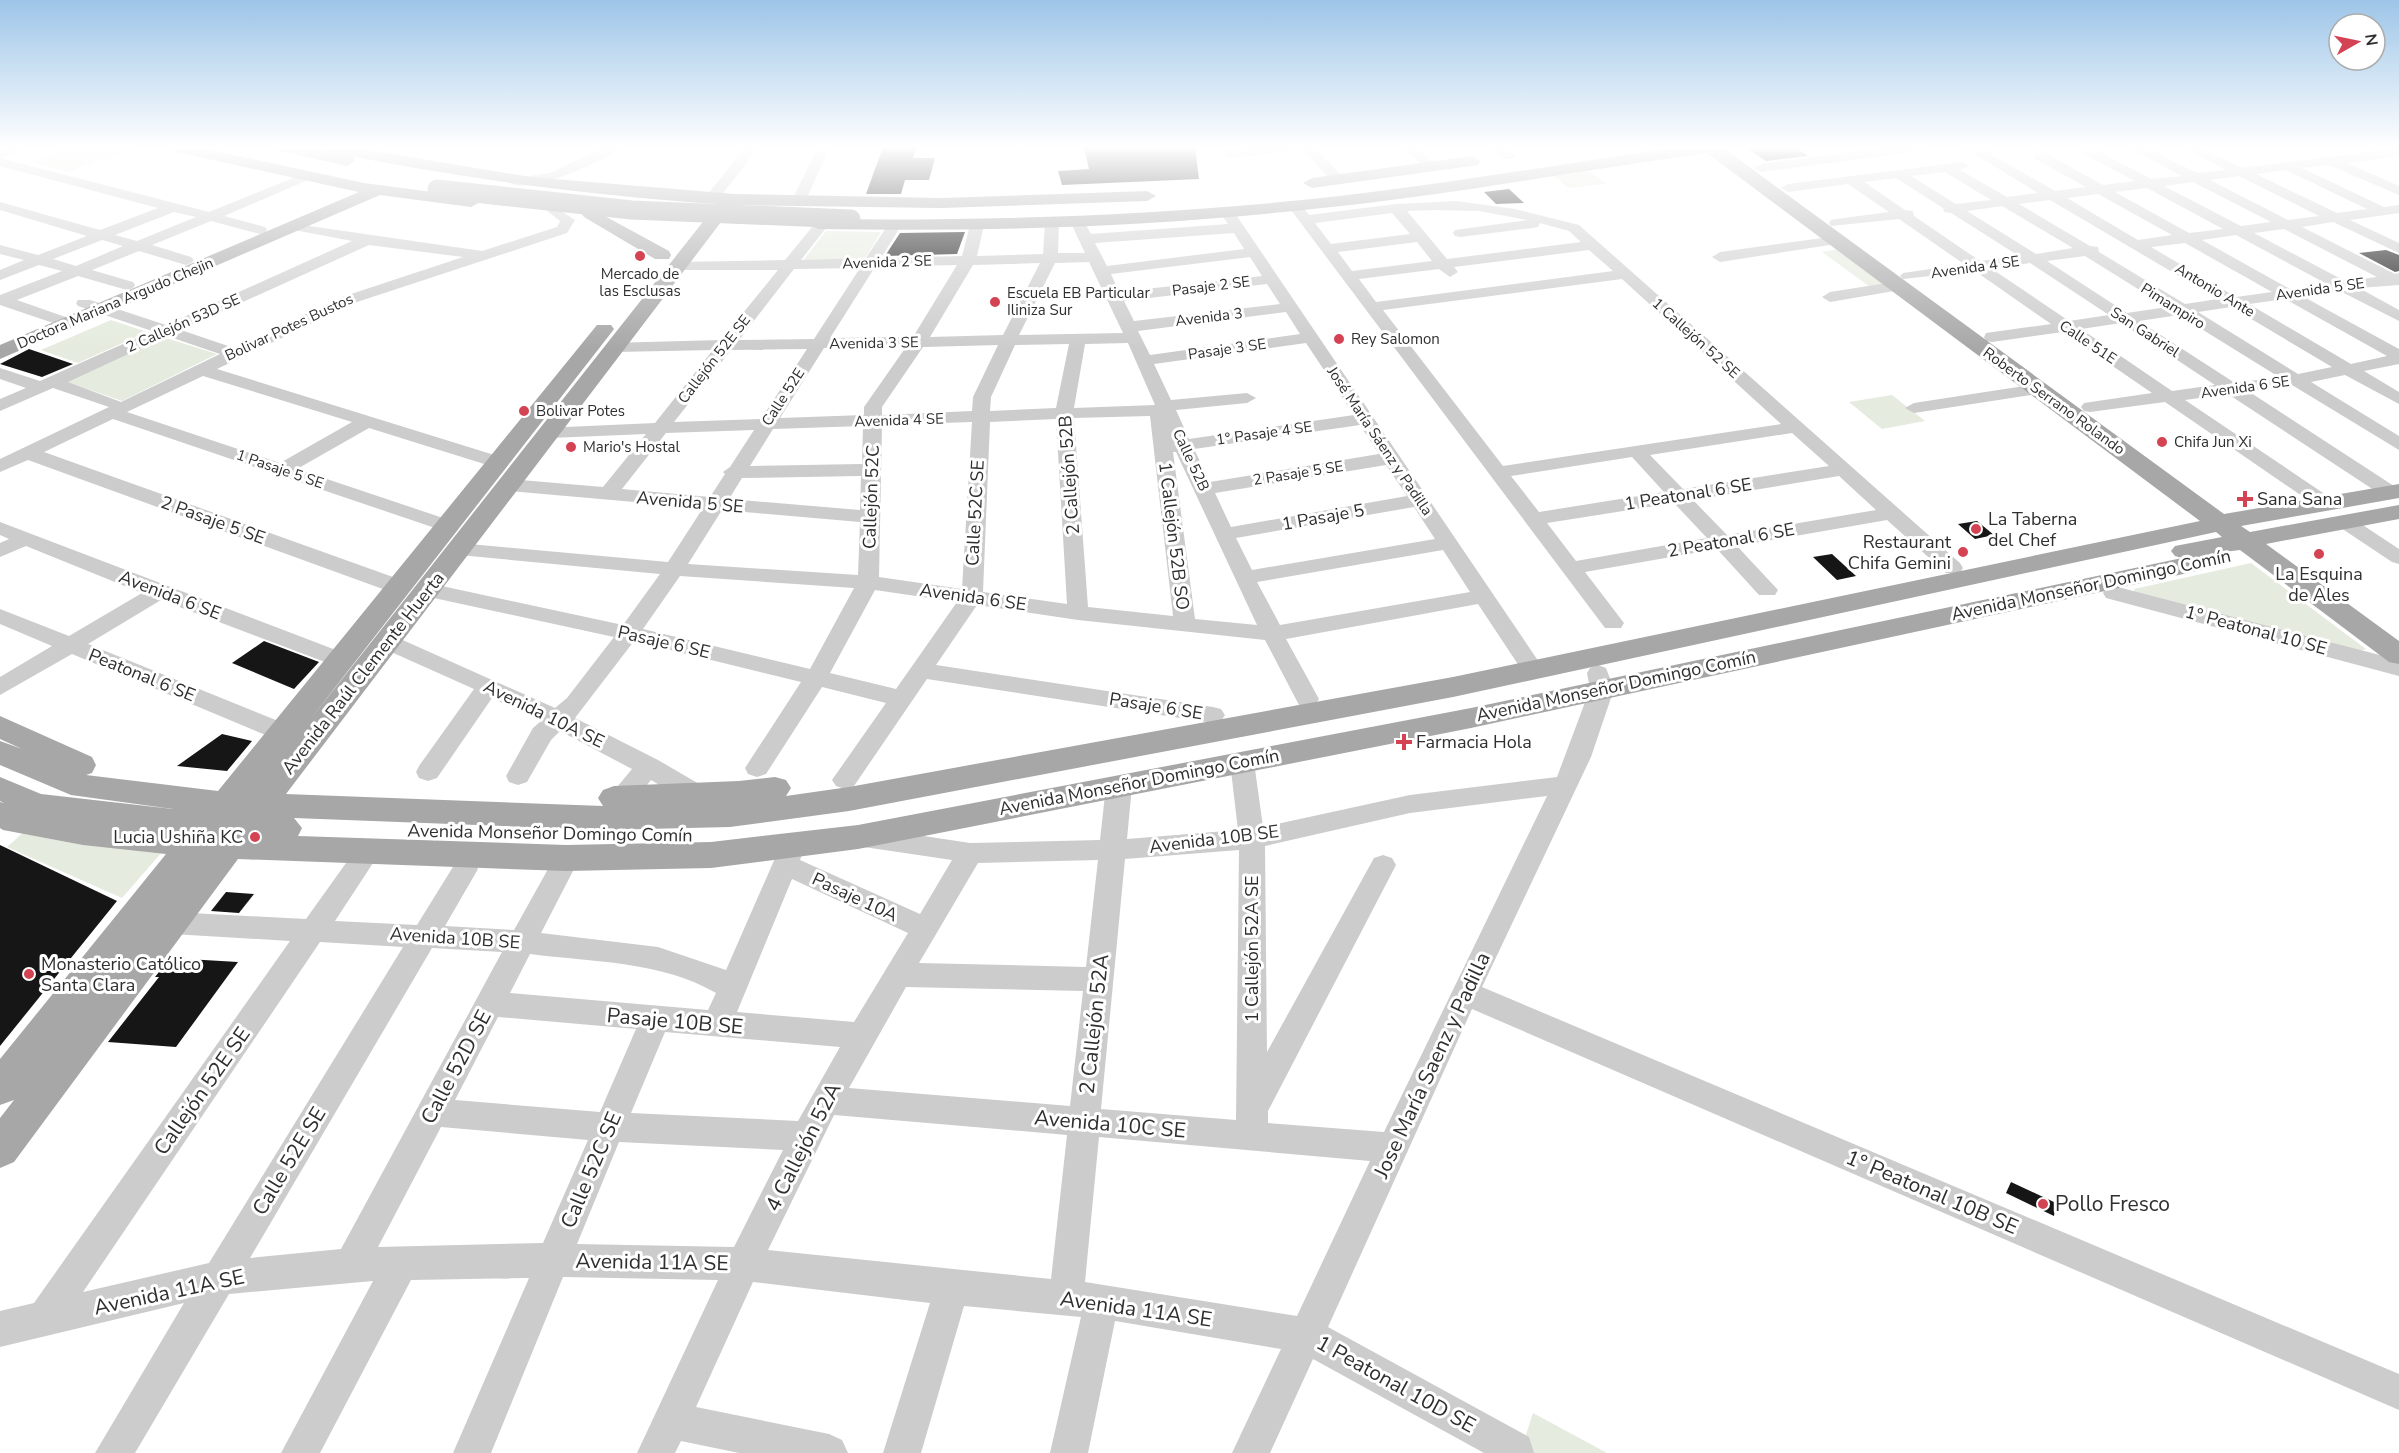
<svg xmlns="http://www.w3.org/2000/svg" width="2399" height="1453" font-family="'Nunito Sans',sans-serif">
	<style>
		.green { fill: #e5ebde }
		.building { fill: #161616 }
		.lines { fill: none; stroke-linecap: round; stroke-linejoin: round }
		.minor { fill: #ccc; fill-rule: evenodd }
		.major { fill: #a7a7a7; fill-rule: evenodd }
		.major-bridge { stroke: #a7a7a7; stroke-width: 19 }
		.poi-dot { fill: #d44353; stroke: #fff; stroke-width: 2 }
		.labels { text-anchor: middle; dominant-baseline: central; stroke-width: 6; stroke-linejoin: round; paint-order: stroke }
		.far-street-label { font-size: 15px; fill: #2f2f2f; stroke: #fff }
		.far-poi-label { font-size: 15px; fill: #2f2f2f; stroke: #fff; text-anchor: start }
		.street-label { font-size: 18px; fill: #2f2f2f; stroke: #fff }
		.poi-label { font-size: 18px; fill: #2f2f2f; stroke: #fff; text-anchor: start }
		.near-street-label { font-size: 21px; fill: #2f2f2f; stroke: #fff }
		.near-poi-label { font-size: 21px; fill: #2f2f2f; stroke: #fff; text-anchor: start }
	</style>
	<rect width="100%" height="100%" fill="#fff"/>
	<!-- green -->
	<g class="green">
		<polygon points="75,147 140,147 67,172 30,162"/>
		<polygon points="1589,171 1606,184 1568,188 1553,175"/>
		<polygon points="826,231 881,232 863,262 801,263"/>
		<polygon points="1838,249 1882,283 1883,285 1873,289 1822,252"/>
		<polygon points="111,320 147,332 78,363 41,350"/>
		<polygon points="163,337 217,354 122,401 67,382"/>
		<polygon points="1892,395 1925,421 1882,429 1849,402"/>
		<polygon points="2251,563 2366,649 2360,651 2135,593 2134,589"/>
		<polygon points="24,832 162,852 122,898 7,847"/>
		<polygon points="1533,1413 1607,1453 1520,1453"/>
	</g>
	<!-- building -->
	<g class="building">
		<polygon points="883,147 917,147 913,158 935,158 929,180 905,180 901,194 866,194"/>
		<polygon points="1084,147 1195,147 1199,179 1062,185 1058,171 1089,169"/>
		<polygon points="1765,147 1795,147 1808,156 1766,161 1748,149"/>
		<polygon points="1509,189 1524,203 1496,204 1484,192"/>
		<polygon points="965,232 957,254 885,256 900,233"/>
		<polygon points="2386,250 2399,255 2399,271 2395,272 2359,253"/>
		<polygon points="29,349 73,364 42,377 0,364"/>
		<polygon points="1977,521 1994,535 1975,539 1958,524"/>
		<polygon points="1832,554 1856,576 1837,580 1813,557"/>
		<polygon points="264,641 319,662 294,689 232,663"/>
		<polygon points="222,734 252,741 227,771 177,766"/>
		<polygon points="0,845 117,901 0,1046"/>
		<polygon points="226,892 254,894 239,913 211,911"/>
		<polygon points="170,958 238,962 176,1047 108,1042 159,977 155,977"/>
		<polygon points="2011,1182 2056,1203 2054,1216 2006,1193"/>
	</g>
	<g class="lines">
		<!-- minor -->
		<g class="minor">
			<polygon points="10,147 29,147 0,158 0,150"/>
			<path d="M604 147H620C607 161 524 197 509 182L516 178 550 173Z"/>
			<polygon points="746,147 759,147 716,202 706,202 706,196"/>
			<polygon points="818,147 830,147 805,202 798,206 793,205 791,202"/>
			<polygon points="1261,147 1315,147 1345,180 1343,183 1333,183 1302,148 1296,151 1229,158 1222,154 1229,150"/>
			<polygon points="1403,147 1416,147 1439,167 1437,170 1427,170"/>
			<polygon points="1491,147 1505,147 1516,156 1514,159 1504,159"/>
			<polygon points="1892,147 1926,147 1920,151 1761,172 1754,168 1761,164"/>
			<path d="M1963 147H1978L2055 191 2086 187 2035 159V153H2045L2103 185 2135 181 2081 153V147H2091L2151 179 2181 176 2129 147H2145L2197 173 2226 170 2183 147H2199L2242 168 2399 148V156L2347 163 2399 186V195L2329 165 2302 168 2384 207 2399 205V213L2350 220 2399 243V253L2333 222 2302 227 2395 274 2399 273V285L2359 288 2399 310V321L2340 291 2304 297 2399 349V364L2364 371 2399 392V404L2345 375 2311 382 2399 436V450L2292 385 2248 391 2397 488V496H2383L2228 394 2185 400 2332 499 2335 503 2332 507H2318L2165 402 2090 412 2084 411 2081 407 2084 403 2152 393 2063 332 1992 342 1986 341 1984 337 1986 333 2051 324 1975 271 1903 279 1900 276 1903 273 1964 264 1899 219 1831 226 1829 223 1831 220 1836 219 1889 212 1848 184 1788 192 1781 188 1788 184 1962 162 1969 166 1960 170 2007 197 2038 193ZM2286 170 2367 209 2337 213 2256 174ZM1945 172 1991 200 1956 204 1911 176ZM2239 176 2319 216 2288 220 2210 180ZM1896 178 1943 208 1944 212 1951 213 2019 256 1980 261 1914 216 1913 211 1905 210 1864 182ZM2193 182 2271 222 2241 226 2164 186ZM2147 188 2223 229 2189 233 2115 192ZM2098 194 2172 235 2138 240 2067 198ZM2050 200 2218 299 2185 304 2099 252 2098 247 2090 246 2019 204ZM2002 206 2073 248 2036 254 1967 211ZM2284 229 2377 277 2345 281 2254 233ZM2236 235 2327 284 2290 289 2202 240ZM2185 243 2272 292 2236 297 2151 247ZM2085 256 2167 307 2127 313 2047 261ZM2030 263 2109 315 2069 321 1992 269ZM2285 299 2387 356 2351 364 2249 304ZM2231 307 2332 367 2298 374 2198 312ZM2179 315 2279 377 2235 383 2139 321ZM2121 323 2215 385 2172 391 2081 329Z"/>
			<path d="M0 158 209 212 303 174 308 173 315 177 224 216 265 227 267 230 265 233 260 234 211 221 152 245 191 257 194 260 191 263 186 265 139 251 92 270 133 282 135 285 133 288 127 290 78 276 17 300 74 320 76 323 68 328 0 305V295L62 271 39 265 0 280V270L24 260 0 254V245L38 255 87 236 0 210V202L100 230 158 208 0 166ZM174 212 196 217 137 241 115 235ZM102 240 123 246 76 266 53 259Z"/>
			<path d="M1457 201 1515 209 1579 225 1960 563 1963 568 1960 573H1946L1887 520 1737 546 1778 590 1775 595H1759L1717 549 1585 572 1624 623 1621 628H1605L1291 210 1298 206 1303 207 1309 215 1396 204ZM1435 210 1479 211 1528 220 1455 230 1453 233 1455 236 1460 237 1533 228 1538 227 1540 223 1569 231 1581 242 1447 259 1407 211ZM1392 213 1410 234 1331 244 1315 223ZM1417 242 1432 261 1352 271 1338 252ZM1589 250 1613 271 1376 302 1359 279 1439 269 1450 277 1458 272 1454 267ZM1622 279 1781 424 1503 466 1383 310ZM1792 433 1829 466 1683 489 1650 455ZM1632 457 1664 492 1539 512 1511 476ZM1839 476 1876 510 1727 535 1693 500ZM1674 503 1707 538 1576 561 1547 523Z"/>
			<path d="M553 206 575 220 567 233 354 303 217 369 504 458 506 462 497 468 369 428 297 469 455 522 458 526 455 530H441L113 419 44 452 407 582 410 587 407 592H391L28 460 0 472V459L109 407 53 388 0 411V399L26 388 0 379V368L40 381 152 331 78 306 76 303 78 300H90L166 325 352 241 289 229 287 226 289 223 482 251 557 227 560 221 546 210ZM369 245 463 257 342 297 234 348 181 330ZM167 336 220 354 121 402 68 382ZM203 376 352 422 280 463 127 412Z"/>
			<path d="M1227 208 1232 209 1245 228 1541 665 1544 670 1541 675 1533 678 1525 675 1478 604 1286 639 1319 699 1315 705 1307 707 1299 705 1265 640 1078 620 977 605 936 665 1213 707 1221 709 1225 715 1221 721 1213 723 927 679 854 786 845 789 836 786 832 780 886 703 822 687 766 774 757 777 748 774 745 768 801 682 634 641 575 718 658 760 706 788 710 795 706 802C687 807 667 789 651 780 640 793 631 810 612 805L608 798 632 769 560 731 551 740 527 782 518 785 509 782 506 776 533 728 541 721 492 698 437 778 428 781 419 778 416 772 419 766 474 689 380 647 377 642 380 637 388 635 396 637 555 708 567 698 614 637 420 595 417 590 420 585 428 583 623 625 660 574 459 555 452 553 449 549 452 545 459 543 668 562 703 508 509 491 499 485 509 479 603 487 646 434 550 438 541 432 543 428 655 423 713 350 615 352 607 347 609 343 721 340 778 270H679L674 268 671 265 674 262 785 260 817 221 822 220 829 224 801 260 866 258 889 223 894 222 901 226 881 258 962 256 970 225 977 221 984 225 977 256 1043 254 1045 223 1052 219 1059 223 1058 253H1085L1070 221 1072 218H1082L1091 234 1228 224 1220 212ZM1234 233 1244 249 1107 266 1095 243ZM1250 257 1262 276 1119 292 1111 274ZM1089 262 1123 333 1019 335 1055 263ZM1040 263 1003 335 930 337 973 265ZM957 265 913 337 830 338 875 267ZM860 268 814 339 739 340 794 269ZM1267 284 1280 304 1134 321 1124 301ZM1286 312 1300 334 1150 355 1138 331ZM1128 343 1155 405 1074 408 1085 344ZM1306 343 1354 415 1189 439 1176 410 1247 403 1256 398 1247 393 1171 400 1154 364ZM1069 344 1056 408 990 411 991 397 1015 345ZM998 345 973 397 972 411 882 415V407L923 347ZM906 347 864 407V415L780 418 824 348ZM807 349 761 419 674 422 731 350ZM1150 416 1173 616 1088 607 1074 418ZM1056 419 1067 604 983 592 990 422ZM972 422 962 589 879 577 882 425ZM1360 425 1379 454 1210 482 1194 449ZM863 426 862 464 750 466 773 429ZM754 430 730 467 723 472 725 474 710 497 622 489 666 433ZM1173 452H1176L1257 625 1195 619ZM1386 465 1407 496 1231 527 1215 493ZM861 476 860 510 729 499 742 478ZM1414 507 1435 539 1252 570 1236 538ZM722 510 860 522 858 575 688 564ZM1443 550 1470 592 1280 625 1257 582ZM680 576 854 588 810 669 643 629ZM875 590 957 602 896 689 830 673Z"/>
			<polygon points="1837,236 1844,240 1842,243 1720,262 1712,257 1720,252"/>
			<polygon points="1900,281 1908,286 1906,289 1830,302 1822,297 1830,292"/>
			<polygon points="2037,384 2043,385 2046,389 2043,393 1914,413 1905,408 1914,403"/>
			<polygon points="2345,516 2352,518 2399,549 2399,564 2392,562 2338,526 2335,522 2338,518"/>
			<polygon points="0,522 349,655 352,660 349,665 341,667 333,665 161,600 88,644 293,727 296,733 293,739 284,741 275,739 72,654 0,695 0,677 52,646 0,624 0,609 69,636 142,593 26,546 0,557 0,543 9,539 0,535"/>
			<polygon points="2114,586 2399,660 2399,676 2106,598 2103,593 2106,588"/>
			<path d="M1598 665 1606 668 1614 689 1591 757 1482 987 2399 1374V1410L1472 1009 1328 1327 1529 1437 1534 1453H1484L1313 1359 1270 1453H1232L1281 1349 1115 1321 1088 1453H1050L1081 1317 964 1306 921 1453H883L930 1303 753 1282 696 1407 829 1434 842 1440 848 1453H739L681 1441 675 1453H637L718 1280 563 1277 491 1453H453L529 1278 411 1280 320 1453H281L373 1281 229 1294 135 1453H95L184 1303 0 1347V1311L34 1303 290 941 172 934 162 931 158 923 162 915 172 912 306 919 351 856 360 853 369 856 373 863 335 921 417 925 456 862 465 859 474 862 478 869 445 926 514 930 552 862 561 859 570 862 574 869 541 933 658 947 726 970 783 840 792 837 801 840 805 847 800 860 920 914 952 860 864 847 855 844 851 837 855 830 864 827 970 843 1100 840 1106 786 1110 780 1119 777 1128 780 1132 786 1127 839 1238 830 1230 762 1233 756 1242 753 1251 756 1254 762 1263 827 1410 795 1557 777 1590 689 1587 673 1590 668ZM1547 796 1384 1132 1268 1123V1111L1396 865 1392 858 1383 855 1374 858 1267 1052 1265 846 1410 813ZM1239 850 1236 1120 1101 1109 1125 859ZM1098 860 1086 967 919 963 978 863ZM792 879 908 933 854 1022 737 1012ZM320 942 403 947 209 1263 83 1292ZM432 948 502 952 341 1249 250 1258ZM530 954C591 962 662 961 716 993L708 1010 510 993ZM906 987 1083 991 1070 1106 849 1088ZM498 1017 636 1029 600 1112 455 1100ZM665 1032 840 1047 798 1121 631 1113ZM834 1115 1067 1135 1051 1279 768 1250ZM441 1127 588 1140 543 1243 378 1247ZM1099 1137 1370 1161 1297 1316 1085 1282ZM619 1142 783 1150 734 1247 577 1244Z"/>
		</g>
		<!-- major -->
		<g class="major">
			<polygon points="168,147 197,147 364,183 471,197 480,202 471,207 380,195 0,359 0,345 359,192 176,152"/>
			<path d="M273 147H303L326 152 319 147H351L530 177 735 194 941 198 1147 191 1156 196 1147 201 941 208 734 205 286 794 603 806 598 798 603 790 614 786 739 781 775 777 786 780 791 788 786 796 849 787 1453 677 2200 521 1707 153C1576 171 1445 196 1312 209 1148 227 983 232 818 229L809 224 818 219C983 221 1148 216 1312 199 1436 186 1558 164 1681 147H1722L2224 514 2399 484V498L2241 526 2250 532 2399 505V519L2266 544 2399 641V664L2389 662 2240 550 2216 553 2224 560 2220 566 2211 568 1471 728 858 849 711 868 566 871 238 859 14 1162 0 1168V1118L14 1100 0 1105V1059L166 854 83 845 3 830 0 828V802L4 803 0 801V777L41 794 173 809 71 795 0 765V741L22 749 0 739V716L92 757 96 765 92 773 86 775 218 791 597 325H611L614 329 611 333 309 721 717 204C586 195 458 178 330 152L353 157 355 161 347 166 275 150ZM2216 532 2222 537 2175 546 2171 551 2175 556 2182 558 1471 708 858 825 711 842 566 845 298 836 302 828 294 818 604 830 730 827 849 811 1453 697Z"/>
			<polygon points="1472,156 1480,161 1478,165 1312,188 1303,183 1312,178"/>
			<polygon points="590,208 669,251 671,255 669,259 655,259 584,217 581,213"/>
		</g>
		<!-- major-bridge -->
		<polyline class="major-bridge" points="437,189 632,210 851,219"/>
	</g>
	<!-- sky -->
	<linearGradient id="sky" x2="0" y2="1"><stop stop-color="#9dc5e8"/><stop offset="0.42" stop-color="#fff"/><stop offset="1" stop-color="#fff" stop-opacity="0"/></linearGradient>
	<rect width="2399" height="350" fill="url(#sky)"/>
	<!-- markers -->
	<g class="poi-dot">
		<circle cx="640" cy="256" r="6"/>
		<circle cx="995" cy="302" r="6"/>
		<circle cx="1339" cy="339" r="6"/>
		<circle cx="524" cy="411" r="6"/>
		<circle cx="2162" cy="442" r="6"/>
		<circle cx="571" cy="447" r="6"/>
		<path d="M2242 490h6v6h6v6h-6v6h-6v-6h-6v-6h6z"/>
		<circle cx="1976" cy="529" r="6"/>
		<circle cx="1963" cy="552" r="6"/>
		<circle cx="2319" cy="554" r="6"/>
		<path d="M1401 733h6v6h6v6h-6v6h-6v-6h-6v-6h6z"/>
		<circle cx="255" cy="837" r="6"/>
		<circle cx="29" cy="974" r="6"/>
		<circle cx="2043" cy="1204" r="6"/>
	</g>
	<g class="labels">
		<!-- far-street labels -->
		<g class="far-street-label">
			<text transform="translate(887 262) rotate(-2)">Avenida 2 SE</text>
			<text transform="translate(1975 267) rotate(-8)">Avenida 4 SE</text>
			<text transform="translate(1211 286) rotate(-7)">Pasaje 2 SE</text>
			<text transform="translate(2320 289) rotate(-8)">Avenida 5 SE</text>
			<text transform="translate(2215 290) rotate(31)">Antonio Ante</text>
			<text transform="translate(115 303) rotate(-23)">Doctora Mariana Argudo Chejin</text>
			<text transform="translate(2173 306) rotate(32)">Pimampiro</text>
			<text transform="translate(1209 317) rotate(-7)">Avenida 3</text>
			<text transform="translate(183 323) rotate(-24)">2 Callejón 53D SE</text>
			<text transform="translate(289 327) rotate(-25)">Bolivar Potes Bustos</text>
			<text transform="translate(2145 332) rotate(33)">San Gabriel</text>
			<text transform="translate(1696 338) rotate(42)">1 Callejón 52 SE</text>
			<text transform="translate(2088 342) rotate(34)">Calle 51E</text>
			<text transform="translate(874 343) rotate(-1)">Avenida 3 SE</text>
			<text transform="translate(1227 349) rotate(-8)">Pasaje 3 SE</text>
			<text transform="translate(714 359) rotate(-52)">Callejón 52E SE</text>
			<text transform="translate(2245 387) rotate(-8)">Avenida 6 SE</text>
			<text transform="translate(783 397) rotate(-57)">Calle 52E</text>
			<text transform="translate(2054 401) rotate(36)">Roberto Serrano Rolando</text>
			<text transform="translate(899 420) rotate(-2)">Avenida 4 SE</text>
			<text transform="translate(1264 433) rotate(-8)">1° Pasaje 4 SE</text>
			<text transform="translate(1380 441) rotate(56)">José María Sáenz y Padilla</text>
			<text transform="translate(1191 460) rotate(65)">Calle 52B</text>
			<text transform="translate(280 469) rotate(19)">1 Pasaje 5 SE</text>
			<text transform="translate(1298 473) rotate(-9)">2 Pasaje 5 SE</text>
		</g>
		<!-- far-poi labels -->
		<g class="far-poi-label">
			<text x="640" y="274" text-anchor="middle">Mercado de<tspan x="640" dy="17">las Esclusas</tspan></text>
			<text x="1007" y="293">Escuela EB Particular<tspan x="1007" dy="17">Iliniza Sur</tspan></text>
			<text x="1351" y="339">Rey Salomon</text>
			<text x="536" y="411">Bolivar Potes</text>
			<text x="2174" y="442">Chifa Jun Xi</text>
			<text x="583" y="447">Mario's Hostal</text>
		</g>
		<!-- street labels -->
		<g class="street-label">
			<text transform="translate(1069 475) rotate(-94)">2 Callejón 52B</text>
			<text transform="translate(1688 494) rotate(-9)">1 Peatonal 6 SE</text>
			<text transform="translate(871 497) rotate(-88)">Callejón 52C</text>
			<text transform="translate(690 502) rotate(5)">Avenida 5 SE</text>
			<text transform="translate(975 513) rotate(-87)">Calle 52C SE</text>
			<text transform="translate(1323 517) rotate(-10)">1 Pasaje 5</text>
			<text transform="translate(213 520) rotate(20)">2 Pasaje 5 SE</text>
			<text transform="translate(1174 536) rotate(83)">1 Callejón 52B SO</text>
			<text transform="translate(1731 540) rotate(-10)">2 Peatonal 6 SE</text>
			<text transform="translate(2091 585) rotate(-12)">Avenida Monseñor Domingo Comín</text>
			<text transform="translate(170 595) rotate(21)">Avenida 6 SE</text>
			<text transform="translate(973 597) rotate(8)">Avenida 6 SE</text>
			<text transform="translate(2256 630) rotate(15)">1° Peatonal 10 SE</text>
			<text transform="translate(664 642) rotate(13)">Pasaje 6 SE</text>
			<text transform="translate(363 673) rotate(-52)">Avenida Raúl Clemente Huerta</text>
			<text transform="translate(142 675) rotate(22)">Peatonal 6 SE</text>
			<text transform="translate(1616 686) rotate(-12)">Avenida Monseñor Domingo Comín</text>
			<text transform="translate(1156 706) rotate(9)">Pasaje 6 SE</text>
			<text transform="translate(544 714) rotate(26)">Avenida 10A SE</text>
			<text transform="translate(1139 782) rotate(-11)">Avenida Monseñor Domingo Comín</text>
			<text transform="translate(550 833) rotate(1)">Avenida Monseñor Domingo Comín</text>
			<text transform="translate(1214 839) rotate(-7)">Avenida 10B SE</text>
			<text transform="translate(855 897) rotate(25)">Pasaje 10A</text>
			<text transform="translate(455 938) rotate(4)">Avenida 10B SE</text>
			<text transform="translate(1252 949) rotate(-90)">1 Callejón 52A SE</text>
		</g>
		<!-- poi labels -->
		<g class="poi-label">
			<text x="2257" y="499">Sana Sana</text>
			<text x="1988" y="519">La Taberna<tspan x="1988" dy="21">del Chef</tspan></text>
			<text x="1951" y="542" text-anchor="end">Restaurant<tspan x="1951" dy="21">Chifa Gemini</tspan></text>
			<text x="2319" y="574" text-anchor="middle">La Esquina<tspan x="2319" dy="21">de Ales</tspan></text>
			<text x="1416" y="742">Farmacia Hola</text>
			<text x="243" y="837" text-anchor="end">Lucia Ushiña KC</text>
			<text x="41" y="964">Monasterio Católico<tspan x="41" dy="21">Santa Clara</tspan></text>
		</g>
		<!-- near-street labels -->
		<g class="near-street-label">
			<text transform="translate(675 1021) rotate(5)">Pasaje 10B SE</text>
			<text transform="translate(1094 1024) rotate(-84)">2 Callejón 52A</text>
			<text transform="translate(1432 1065) rotate(-65)">Jose María Saenz y Padilla</text>
			<text transform="translate(456 1067) rotate(-62)">Calle 52D SE</text>
			<text transform="translate(202 1091) rotate(-55)">Callejón 52E SE</text>
			<text transform="translate(1110 1124) rotate(5)">Avenida 10C SE</text>
			<text transform="translate(803 1147) rotate(-63)">4 Callejón 52A</text>
			<text transform="translate(289 1161) rotate(-59)">Calle 52E SE</text>
			<text transform="translate(591 1170) rotate(-67)">Calle 52C SE</text>
			<text transform="translate(1932 1192) rotate(23)">1° Peatonal 10B SE</text>
			<text transform="translate(652 1262) rotate(1)">Avenida 11A SE</text>
			<text transform="translate(169 1292) rotate(-12)">Avenida 11A SE</text>
			<text transform="translate(1136 1309) rotate(8)">Avenida 11A SE</text>
			<text transform="translate(1396 1384) rotate(29)">1 Peatonal 10D SE</text>
		</g>
		<!-- near-poi labels -->
		<g class="near-poi-label">
			<text x="2055" y="1204">Pollo Fresco</text>
		</g>
	</g>
	<!-- north arrow -->
	<g transform="translate(2357 42) rotate(81)"><circle r="28" fill="#ffffff" stroke="#acacac" stroke-width="1.5"/>
	<path d="M0-4.5L10 22L0 15L-10 22Z" fill="#d44353"/>
	<text y="-9" font-size="16" font-weight="bold" text-anchor="middle" fill="#2f2f2f">N</text>
	</g>
</svg>
